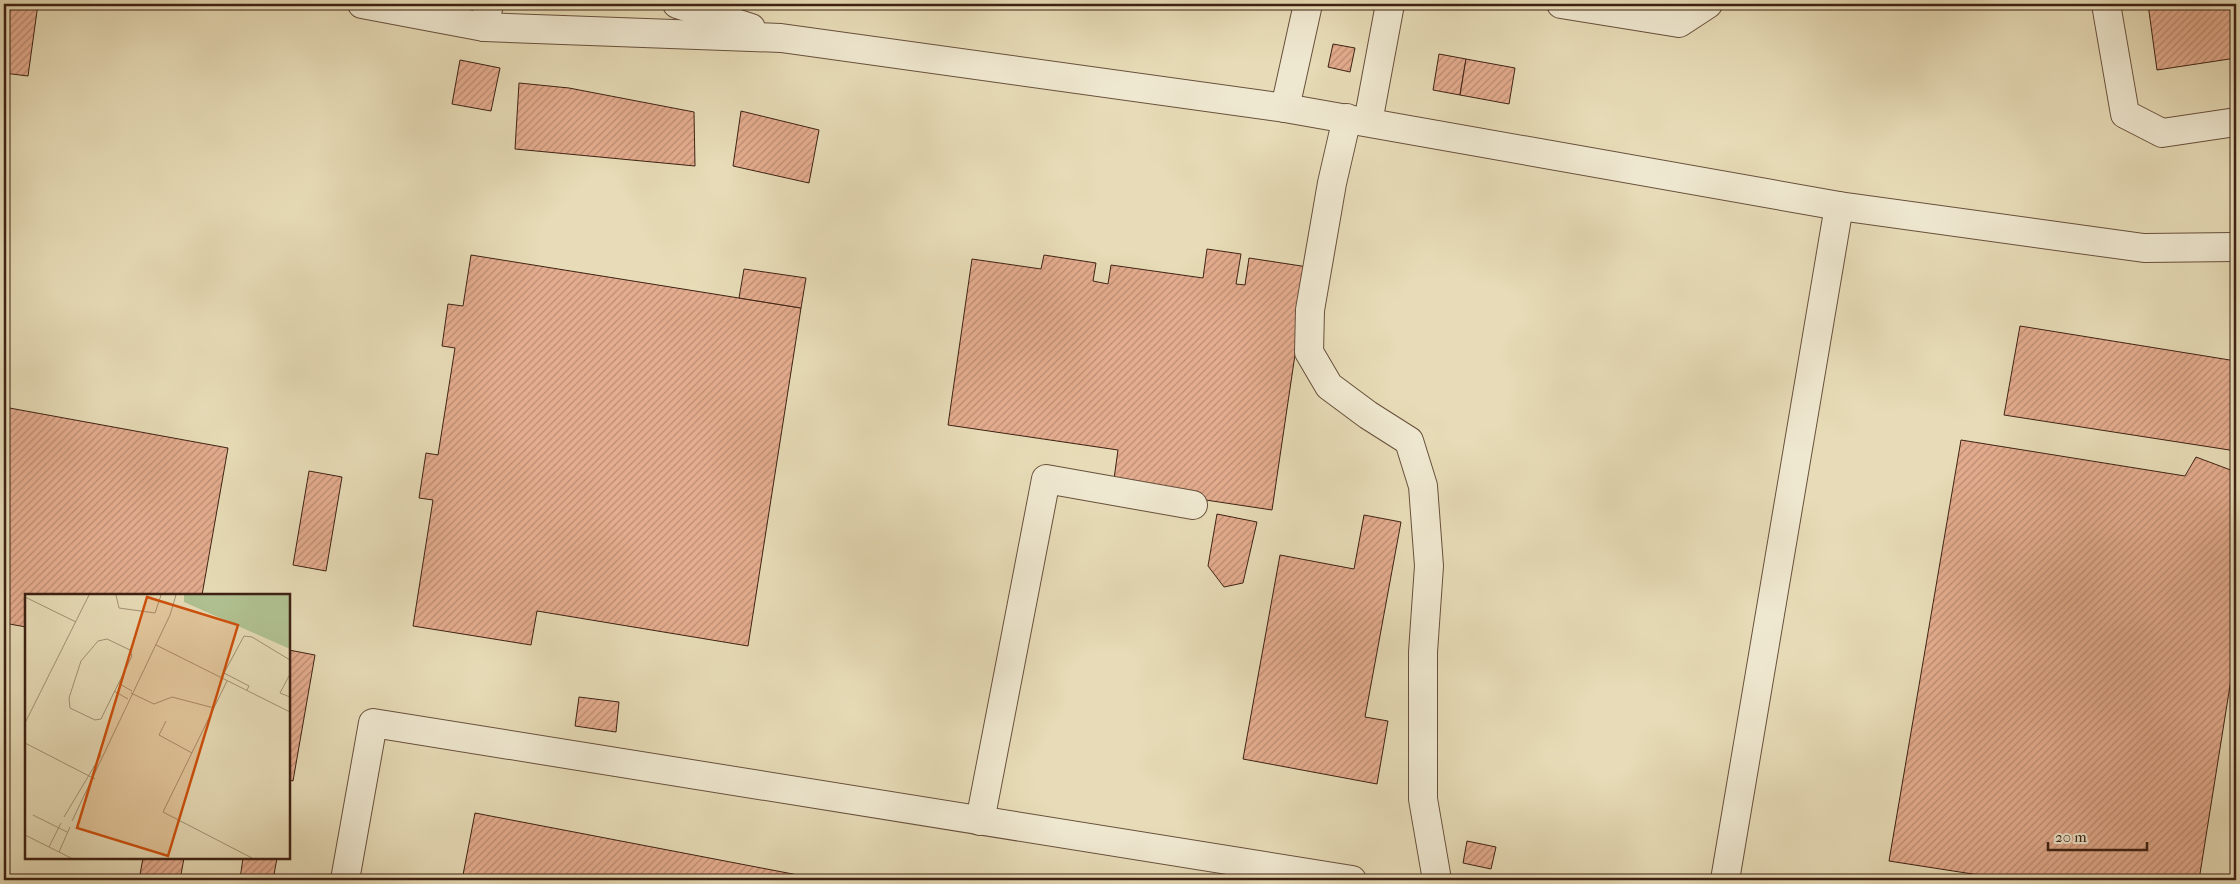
<svg xmlns="http://www.w3.org/2000/svg" width="2240" height="884" font-family="'IM FELL French Canon',serif">
	<style>
		.grass { fill: url(#grass-tufts); stroke: #787252 }
		.building { fill: url(#building-hatch); stroke: #3e2113 }
		.lines { fill: none; stroke-linecap: round; stroke-linejoin: round }
		.minor-casing { stroke: #68503c; stroke-width: 30 }
		.minor { stroke: #efe8d0; stroke-width: 28 }
		.inset-road { fill: none; stroke: #a39175; stroke-width: 1 }
		.view { fill: #ce510d; fill-opacity: 0.15; stroke: #ce510d; stroke-width: 2.5 }
		.inset-edge { fill: none; stroke: #3e2113; stroke-width: 2.5 }
	</style>
	<defs>
		<pattern id="grass-tufts" width="24" height="20" patternUnits="userSpaceOnUse" patternTransform="scale(1.25)"><rect width="24" height="20" fill="#b1c292"/><path d="M3 7l-1-3M5 7V3M7 7l1-3M15 17l-1-3M17 17v-4M19 17l1-3" fill="none" stroke="#99a67d"/></pattern>
		<pattern id="building-hatch" width="6" height="6" patternUnits="userSpaceOnUse" patternTransform="scale(1.25)"><rect width="6" height="6" fill="#e5ad8f"/><path d="M-1 1l2-2M0 6l6-6M5 7l2-2" fill="none" stroke="#bb8c74"/></pattern>
	</defs>
	<rect width="100%" height="100%" fill="#e7dcb7"/>
	<filter id="stains"><feTurbulence type="fractalNoise" baseFrequency=".004" numOctaves="4"/><feColorMatrix values="0 0 0 0 .2 0 0 0 0 .09 0 0 0 0 .02 0 0 0 .5 -.17"/></filter>
	<radialGradient id="worn" r=".72"><stop offset=".6" stop-color="#630" stop-opacity="0"/><stop offset="1" stop-color="#630" stop-opacity=".3"/></radialGradient>
	<!-- grass -->
	<polygon class="grass" points="2236,834 2236,880 2231,880"/>
	<!-- building -->
	<g class="building">
		<polygon points="4,4 38,4 28,76 4,73"/>
		<polygon points="2148,4 2236,4 2236,58 2157,70"/>
		<polygon points="1333,44 1355,48 1350,72 1328,67"/>
		<polygon points="1439,54 1466,59 1460,95 1433,90"/>
		<polygon points="1466,59 1515,68 1509,104 1460,95"/>
		<polygon points="460,60 500,68 491,111 452,104"/>
		<polygon points="519,83 569,88 694,112 695,166 515,149"/>
		<polygon points="741,111 819,130 809,183 733,166"/>
		<polygon points="1207,249 1241,254 1236,284 1245,285 1249,258 1308,267 1272,510 1113,486 1118,450 948,425 972,259 1041,269 1044,255 1096,263 1093,281 1108,284 1111,265 1203,278"/>
		<polygon points="471,255 801,308 748,646 537,611 531,645 413,626 433,500 419,498 426,453 438,455 455,348 442,346 448,304 463,306"/>
		<polygon points="744,269 806,278 801,308 739,298"/>
		<polygon points="2020,326 2236,361 2236,451 2004,415"/>
		<polygon points="4,407 228,448 202,595 26,595 26,627 4,623"/>
		<polygon points="1961,440 2185,476 2196,457 2236,472 2236,648 2199,880 2011,880 1889,861"/>
		<polygon points="309,471 342,477 326,571 293,565"/>
		<polygon points="1217,514 1257,522 1243,583 1224,587 1208,566"/>
		<polygon points="1364,515 1401,522 1365,717 1388,721 1377,784 1243,759 1280,555 1354,569"/>
		<polygon points="289,650 315,655 293,781 289,780"/>
		<polygon points="579,697 619,702 616,732 575,726"/>
		<polygon points="475,813 824,880 462,880"/>
		<polygon points="1467,841 1496,847 1491,869 1463,863"/>
		<polygon points="143,858 184,858 180,880 139,880"/>
		<polygon points="243,858 277,858 273,880 240,879"/>
	</g>
	<g class="lines">
		<defs>
			<g id="minor">
				<polyline points="362,4 484,27 781,38 1285,108 1839,206 2144,248 2236,247"/>
				<polyline points="677,4 751,28"/>
				<polyline points="1561,4 1679,23 1708,4"/>
				<polyline points="2106,4 2125,114 2162,133 2236,122"/>
				<polyline points="484,27 489,4"/>
				<polyline points="1285,108 1308,4"/>
				<polyline points="1347,118 1332,183 1310,310 1309,352 1329,386 1368,415 1409,441 1423,486 1429,566 1423,652 1423,799 1437,880"/>
				<polyline points="1368,122 1390,4"/>
				<polyline points="980,821 1046,479 1193,505"/>
				<polyline points="345,880 373,723 1352,880"/>
				<polyline points="1725,880 1839,206"/>
			</g>
		</defs>
		<!-- minor casing -->
		<use href="#minor" class="minor-casing"/>
		<!-- minor -->
		<use href="#minor" class="minor"/>
	</g>
	<!-- overview -->
	<g transform="translate(25 594)">
		<rect width="265" height="265" fill="#e7dcb7"/>
		<path d="M159 1H265V55L159 8Z" fill="#b1c292"/>
		<path class="inset-road" d="M91 1 94 14 130 19 136 1M0 3 51 28M82 45 105 56 107 62 76 125 70 126 45 114 44 104 56 67 73 47ZM131 51 265 118M265 80 255 99 265 103M202 87 138 218 227 264M93 89 107 97M222 96 224 92 199 79 219 42 227 43 265 66M89 97 103 105M106 99 129 110 147 103 189 114M141 127 134 141 167 159M0 129 64 1M0 149 70 185M8 221 42 238M39 223 76 161M47 227 145 21 151 1M0 241 46 264M24 253 36 229M34 258 45 233"/>
		<path class="view" d="M122 3 213 31 143 262 52 234Z"/>
		<rect width="265" height="265" class="inset-edge"/>
	</g>
	<!-- margin -->
	<rect width="2240" height="884" fill="none" stroke="#e7dcb7" stroke-width="20"/>
	<rect x="5" y="5" width="2230" height="874" fill="none" stroke="#3e2113" stroke-width="2.5"/>
	<rect x="10" y="10" width="2220" height="864" fill="none" stroke="#3e2113"/>
	<!-- scale -->
	<path d="M2048 842v8h99v-8" fill="none" stroke="#3e2113" stroke-width="2.5"/>
	<text x="2055" y="842" font-size="15" fill="#3e2113" stroke="#efe8d0" stroke-width="4" paint-order="stroke">20 m</text>
	<rect width="100%" height="100%" filter="url(#stains)"/>
	<rect width="100%" height="100%" fill="url(#worn)"/>
</svg>
